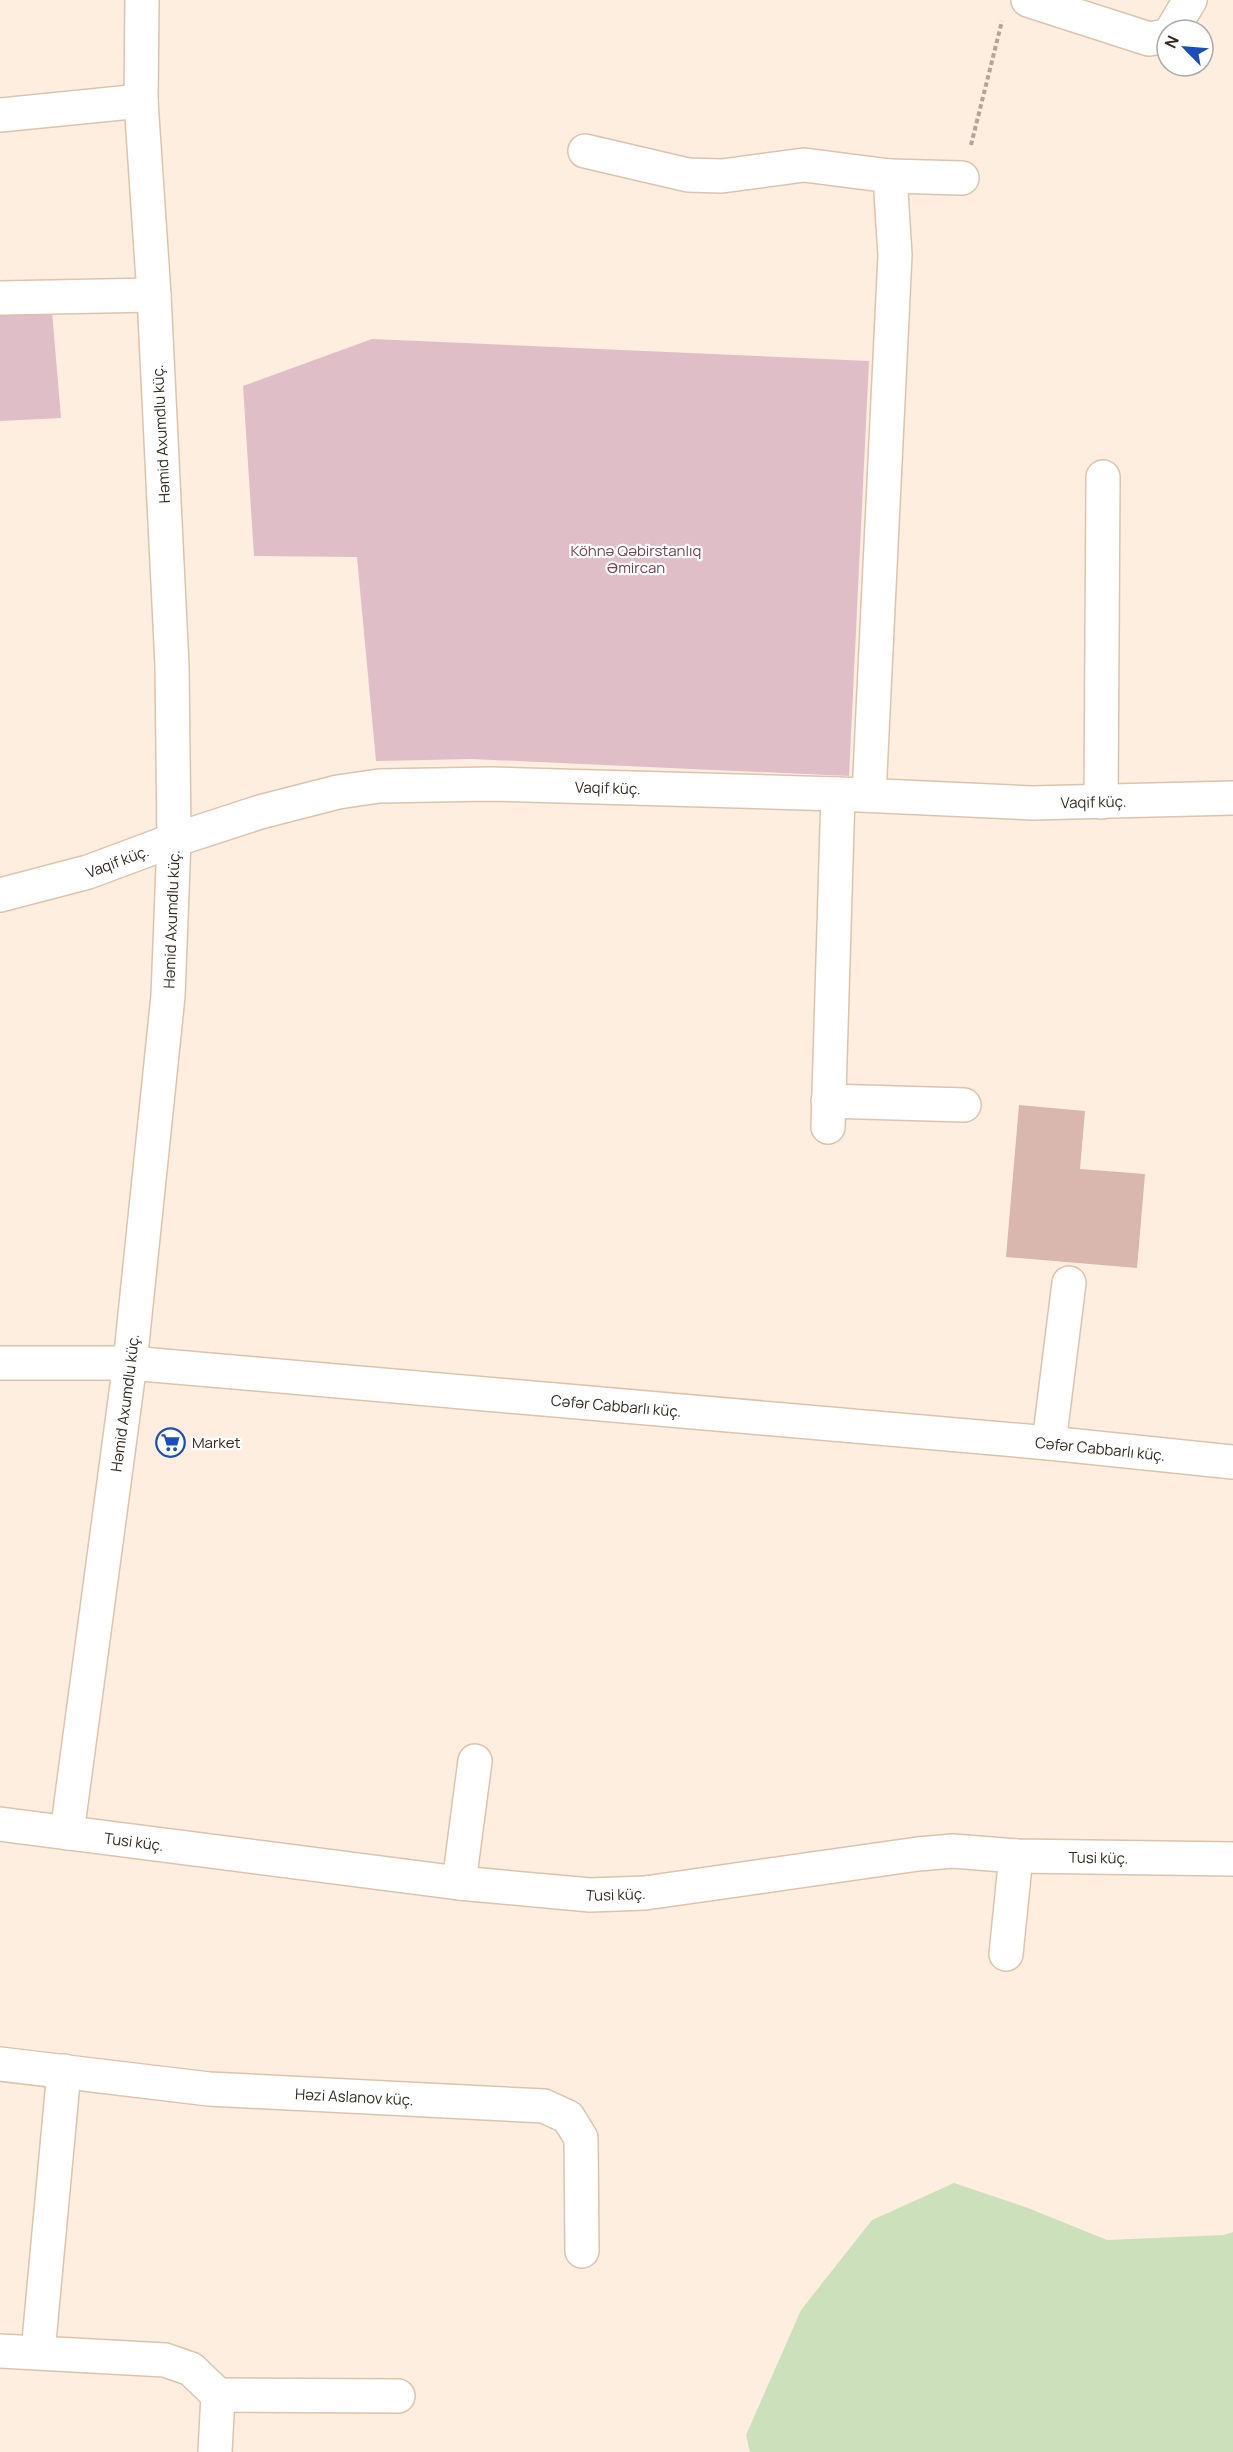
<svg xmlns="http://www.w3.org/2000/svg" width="1233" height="2452" font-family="Manrope,sans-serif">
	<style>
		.green { fill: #e0bec7 }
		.water { fill: #cde0bc }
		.building { fill: #d9b6ae }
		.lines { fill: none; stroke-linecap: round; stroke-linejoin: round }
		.minor-casing { stroke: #dcc4ac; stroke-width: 36 }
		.path { stroke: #b1a498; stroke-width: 4; stroke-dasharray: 4.5 3; stroke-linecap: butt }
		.minor { stroke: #fff; stroke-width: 33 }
		.labels { text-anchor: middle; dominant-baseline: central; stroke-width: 4.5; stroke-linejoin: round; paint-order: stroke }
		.street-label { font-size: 15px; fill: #332a21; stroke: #fff }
		.park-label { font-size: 15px; fill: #794053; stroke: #fff }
		.poi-label { font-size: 15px; fill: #332a21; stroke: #fff; text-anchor: start }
	</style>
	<rect width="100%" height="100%" fill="#fdeee0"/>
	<!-- green -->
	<g class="green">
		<polygon points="52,312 61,418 0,421 0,315"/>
		<polygon points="372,339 869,361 849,776 472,759 376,761 357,557 254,556 243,386"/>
	</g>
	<!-- water -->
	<polygon class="water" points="954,2183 1028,2208 1107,2240 1224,2235 1233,2232 1233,2452 750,2452 746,2435 801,2310 872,2220"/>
	<!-- building -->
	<polygon class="building" points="1019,1105 1085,1111 1080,1169 1145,1174 1137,1268 1006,1257"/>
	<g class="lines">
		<defs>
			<g id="minor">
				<polyline points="1028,0 1149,39 1167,36"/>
				<polyline points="1172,30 1190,0"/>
				<polyline points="0,115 141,101"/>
				<polyline points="585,151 688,175 722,176 804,165 890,176 895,255 869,795"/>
				<polyline points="890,176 962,178"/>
				<polyline points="0,298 154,295"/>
				<polyline points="1101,802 1103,477"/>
				<path id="s1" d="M0 895 88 872 174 840 260 812 338 792 379 786 492 784 838 794 1032 803 1233 798"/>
				<polyline points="828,1101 964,1105"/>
				<polyline points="828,1127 838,794"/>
				<path id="s2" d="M0 1363H130L1049 1443 1233 1462"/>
				<polyline points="1049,1443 1069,1283"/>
				<path id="s3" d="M0 1824 459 1883 590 1895 645 1893 918 1854 953 1851 1016 1856 1233 1859"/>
				<path id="s4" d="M67 1833 130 1363 168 996 174 840 172 666 154 295 141 101 142 0"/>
				<polyline points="459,1883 475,1761"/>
				<polyline points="1006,1954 1016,1856"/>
				<path id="s5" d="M0 2064 209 2089 544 2106 568 2117 581 2138 582 2251"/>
				<polyline points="0,2351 165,2360 191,2369 218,2395 215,2452"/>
				<polyline points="38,2352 64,2071"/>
				<polyline points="218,2395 398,2396"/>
			</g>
		</defs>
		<!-- minor casing -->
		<use href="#minor" class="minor-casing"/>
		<!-- path -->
		<polyline class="path" points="971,145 1002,21"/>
		<!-- minor -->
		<use href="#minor" class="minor"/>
	</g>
	<!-- icons -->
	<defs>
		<symbol id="supermarket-ring" viewBox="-11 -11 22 22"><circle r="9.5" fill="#fff" stroke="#184fbc" stroke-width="1.5"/><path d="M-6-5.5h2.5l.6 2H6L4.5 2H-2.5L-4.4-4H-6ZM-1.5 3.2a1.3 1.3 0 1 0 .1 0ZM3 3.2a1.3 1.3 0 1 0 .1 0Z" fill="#184fbc"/></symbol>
	</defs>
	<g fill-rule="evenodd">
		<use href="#supermarket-ring" x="154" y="1426" width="33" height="33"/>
	</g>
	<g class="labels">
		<!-- street labels -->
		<g class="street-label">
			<text transform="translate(161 434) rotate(-93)">Həmid Axumdlu küç.</text>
			<text stroke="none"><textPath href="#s1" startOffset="624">Vaqif küç.</textPath></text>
			<text stroke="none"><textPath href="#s1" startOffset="1110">Vaqif küç.</textPath></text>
			<text stroke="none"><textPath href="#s1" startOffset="122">Vaqif küç.</textPath></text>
			<text stroke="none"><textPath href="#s4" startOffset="920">Həmid Axumdlu küç.</textPath></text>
			<text stroke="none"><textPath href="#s4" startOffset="434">Həmid Axumdlu küç.</textPath></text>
			<text stroke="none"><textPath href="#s2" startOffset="618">Cəfər Cabbarlı küç.</textPath></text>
			<text stroke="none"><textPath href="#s2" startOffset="1104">Cəfər Cabbarlı küç.</textPath></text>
			<text stroke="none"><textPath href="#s3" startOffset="135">Tusi küç.</textPath></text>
			<text stroke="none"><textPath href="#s3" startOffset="1106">Tusi küç.</textPath></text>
			<text stroke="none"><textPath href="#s3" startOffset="620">Tusi küç.</textPath></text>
			<text stroke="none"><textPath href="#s5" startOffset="356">Həzi Aslanov küç.</textPath></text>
		</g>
		<!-- park labels -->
		<g class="park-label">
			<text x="636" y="550">Köhnə Qəbirstanlıq<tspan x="636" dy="17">Əmircan</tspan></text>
		</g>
		<!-- poi labels -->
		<g class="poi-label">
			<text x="192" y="1442">Market</text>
		</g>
	</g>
	<!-- north arrow -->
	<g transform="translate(1185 48) rotate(295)"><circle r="28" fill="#ffffff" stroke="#adaaa6" stroke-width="1.5"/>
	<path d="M0-4.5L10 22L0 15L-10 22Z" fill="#184fbc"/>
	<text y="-9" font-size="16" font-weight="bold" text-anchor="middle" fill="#332a21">N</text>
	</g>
</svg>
